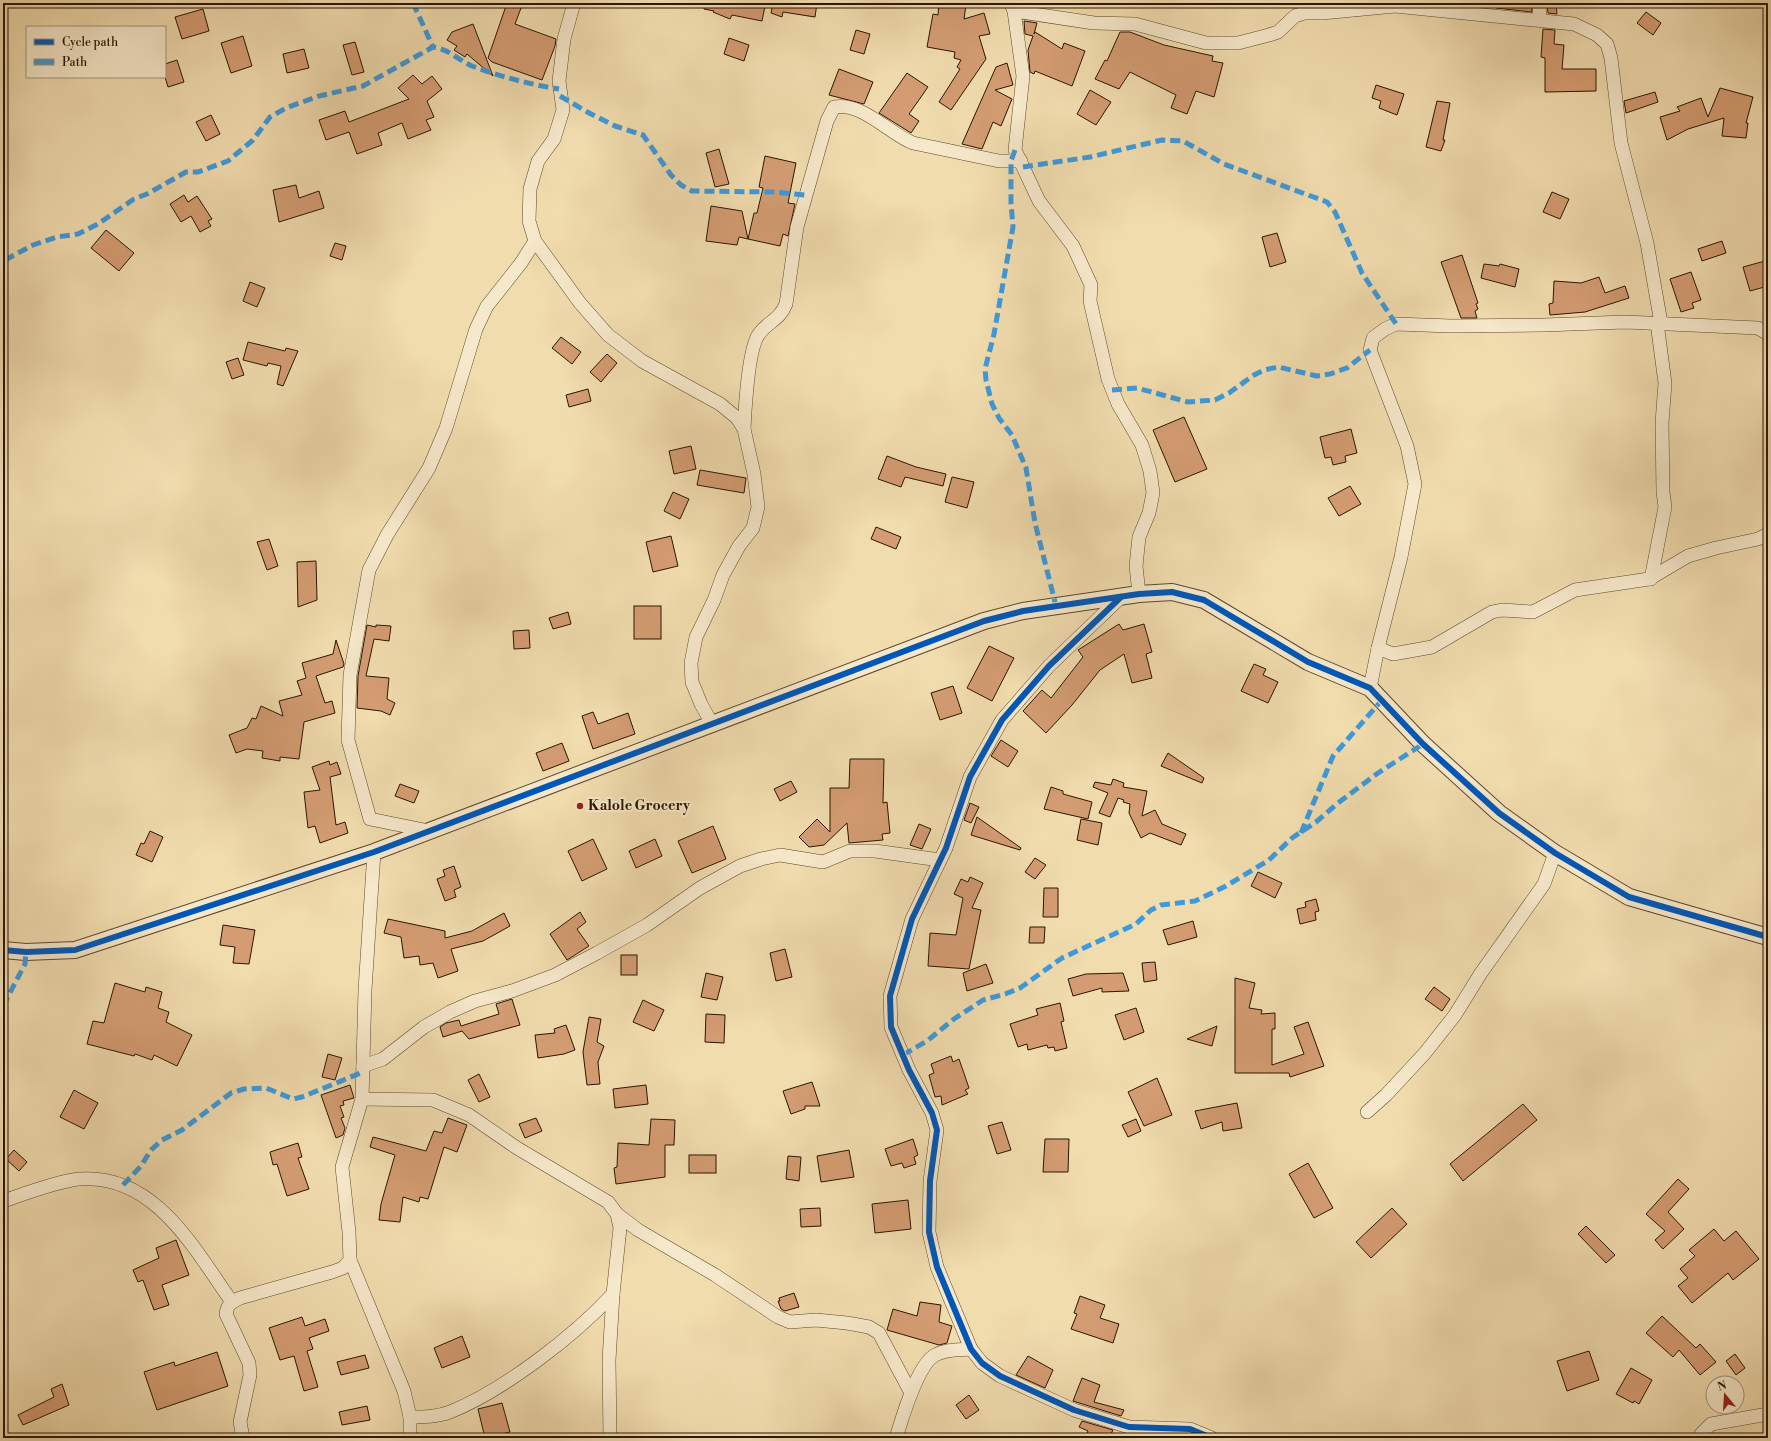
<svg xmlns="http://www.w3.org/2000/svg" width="1771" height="1441" font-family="'Libre Bodoni',serif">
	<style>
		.building { fill: #d49c72; stroke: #2a1500 }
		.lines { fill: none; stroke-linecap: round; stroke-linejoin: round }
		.minor-casing { stroke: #5c472c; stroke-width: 14 }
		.tertiary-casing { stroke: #5c472c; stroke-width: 18 }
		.minor { stroke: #f6e8ca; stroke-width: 13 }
		.tertiary { stroke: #f6e8ca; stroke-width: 16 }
		.quiet { stroke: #3d9adc; stroke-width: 5; stroke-dasharray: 10 5; stroke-linecap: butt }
		.cycleway-casing { stroke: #f6e8ca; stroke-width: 8 }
		.cycleway { stroke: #0057b8; stroke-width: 6 }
		.poi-dot { fill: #8f2418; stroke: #f6e8ca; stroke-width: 1.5 }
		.labels { text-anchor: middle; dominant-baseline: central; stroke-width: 4; stroke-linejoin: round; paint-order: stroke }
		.poi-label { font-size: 14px; font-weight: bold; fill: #2a1500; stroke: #f6e8ca; text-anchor: start }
	</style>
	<rect width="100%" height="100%" fill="#f1dcae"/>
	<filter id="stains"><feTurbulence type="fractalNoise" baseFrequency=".005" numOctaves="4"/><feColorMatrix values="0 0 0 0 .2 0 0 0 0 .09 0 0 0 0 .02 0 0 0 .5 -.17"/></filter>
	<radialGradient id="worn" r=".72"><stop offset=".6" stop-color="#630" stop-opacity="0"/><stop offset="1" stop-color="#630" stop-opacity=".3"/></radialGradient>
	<!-- building -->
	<g class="building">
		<polygon points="507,3 521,8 515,24 556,39 555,46 542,80 492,62 488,58"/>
		<polygon points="704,3 749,3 765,6 762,21 732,15 730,19 713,12 714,11 704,9"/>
		<polygon points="773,3 817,3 815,17 783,12 782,17 771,13"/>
		<polygon points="939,3 966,5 964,19 984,13 990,34 979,36 986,59 951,110 939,102 960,69 957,67 961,60 954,58 955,52 927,47 933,14 938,15"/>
		<polygon points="1496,3 1531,3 1532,12 1496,8"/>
		<polygon points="1547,3 1556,3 1557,14 1548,13"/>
		<polygon points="203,9 209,31 182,39 175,17"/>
		<polygon points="1646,12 1661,23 1653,35 1637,23"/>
		<polygon points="1024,21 1037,23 1034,34 1035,32 1062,49 1064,43 1085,51 1072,86 1035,71 1034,74 1030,72 1028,50 1033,36 1025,34"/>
		<polygon points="473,24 493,76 467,54 465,57 454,50 457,46 447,40 452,32"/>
		<polygon points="1543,29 1555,30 1554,44 1564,45 1562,69 1596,69 1596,91 1545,92 1545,58 1541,57"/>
		<polygon points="856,30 870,34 864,54 850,50"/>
		<polygon points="1120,32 1130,32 1164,45 1213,56 1212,61 1223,63 1214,97 1196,91 1187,114 1171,108 1176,95 1130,72 1119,89 1095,79 1105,60 1107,61"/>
		<polygon points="243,36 252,66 231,73 221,43"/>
		<polygon points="729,38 749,45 744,61 724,54"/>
		<polygon points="355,42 364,72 352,75 343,45"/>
		<polygon points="304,49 309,68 287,73 283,54"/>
		<polygon points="177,60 184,82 168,87 165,77 165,64"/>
		<polygon points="1007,63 1013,85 995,90 1012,99 1001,126 993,122 982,149 962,144 996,67"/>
		<polygon points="839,69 873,82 864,104 829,95"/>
		<polygon points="907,73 928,87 909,114 919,121 911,133 879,113"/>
		<polygon points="413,75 422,84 432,76 442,89 427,101 434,117 426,120 431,130 408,139 402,123 378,133 382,145 357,154 349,132 326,140 319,120 345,111 349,122 409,99 398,88"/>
		<polygon points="1376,85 1404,94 1397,115 1379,108 1381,101 1372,98"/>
		<polygon points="1720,88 1753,97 1746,123 1748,123 1746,138 1722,136 1724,118 1688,129 1667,140 1660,117 1680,111 1677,107 1701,98 1708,117"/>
		<polygon points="1090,90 1111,102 1096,125 1077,114"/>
		<polygon points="1655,92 1658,102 1626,113 1624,101"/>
		<polygon points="1437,101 1450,103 1443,140 1445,140 1441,151 1426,147"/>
		<polygon points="211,115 220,134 206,141 196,122"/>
		<polygon points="719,149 729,184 715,187 706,153"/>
		<polygon points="765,156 796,163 788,203 795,204 788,236 783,234 780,246 748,239 754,213 757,213 763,188 759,187"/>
		<polygon points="296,185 299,198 319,191 324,208 279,222 273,190"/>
		<polygon points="1552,192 1569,199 1560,219 1543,212"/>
		<polygon points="184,195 188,202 197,196 212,219 208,221 211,226 200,232 191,216 181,222 170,204"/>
		<polygon points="711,206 742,211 748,239 739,237 737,245 706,241"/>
		<polygon points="106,230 134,253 119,271 91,248"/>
		<polygon points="1277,233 1286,262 1270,267 1262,237"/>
		<polygon points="1722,241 1726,253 1702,261 1698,249"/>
		<polygon points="335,243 346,246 342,260 330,256"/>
		<polygon points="1462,255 1478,303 1476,304 1478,309 1475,311 1477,318 1461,318 1441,262"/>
		<polygon points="1765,261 1768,271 1768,286 1750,291 1743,267"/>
		<polygon points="1484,264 1499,266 1500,264 1519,269 1515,287 1481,278"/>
		<polygon points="1691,272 1701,300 1692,303 1694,308 1681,312 1670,279"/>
		<polygon points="1599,277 1605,293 1625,286 1629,298 1585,312 1550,315 1549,304 1553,303 1554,281 1581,283"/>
		<polygon points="250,282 265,288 257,307 243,301"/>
		<polygon points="561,337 581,352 572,364 552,348"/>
		<polygon points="248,342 285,351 286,348 298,351 283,386 277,384 281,366 268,363 267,366 243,360"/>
		<polygon points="607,354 617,363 601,382 590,372"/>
		<polygon points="238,358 244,375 232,379 226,362"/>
		<polygon points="588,389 591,401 569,407 566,395"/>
		<polygon points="1184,417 1207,469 1175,482 1153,430"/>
		<polygon points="1351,429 1357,453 1345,456 1346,462 1333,465 1331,457 1325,458 1320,437"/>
		<polygon points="691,446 696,469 674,474 669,451"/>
		<polygon points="887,456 916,467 946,474 943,486 905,477 901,487 878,479"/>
		<polygon points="700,470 746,478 744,493 697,485"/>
		<polygon points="952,477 974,482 967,508 945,502"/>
		<polygon points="1350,486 1361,504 1339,516 1328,498"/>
		<polygon points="673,492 689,499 680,519 664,511"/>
		<polygon points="876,527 901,537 896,549 871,539"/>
		<polygon points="671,536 678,566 653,572 646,542"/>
		<polygon points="269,539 278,566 267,570 257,542"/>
		<polygon points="316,561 317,600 298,607 297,562"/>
		<rect x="634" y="606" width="27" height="33"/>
		<polygon points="568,612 571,624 553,629 549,618"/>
		<polygon points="1119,624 1123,630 1144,624 1152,652 1146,654 1152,678 1132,683 1124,654 1100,670 1072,705 1046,733 1023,711 1042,690 1051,698 1083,657 1078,650"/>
		<polygon points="367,625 376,627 376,625 391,626 389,641 374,639 366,676 389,678 387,699 395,703 390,715 381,711 357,708 358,676"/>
		<polygon points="529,630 530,648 514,649 513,631"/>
		<polygon points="336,640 344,664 343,667 316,676 325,703 332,701 335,713 304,722 299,759 280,757 280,761 262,758 263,751 247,749 236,753 229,735 247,728 252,718 256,719 261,706 283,716 279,701 302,695 297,681 306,678 302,663 333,654"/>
		<polygon points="989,646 1014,658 992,701 967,688"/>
		<polygon points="1254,664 1266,669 1263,675 1278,682 1268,703 1241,691"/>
		<polygon points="953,686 962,713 940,720 931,693"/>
		<polygon points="593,712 598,724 628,713 635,734 593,749 582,716"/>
		<polygon points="1001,740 1018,751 1008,767 991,756"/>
		<polygon points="562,743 569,761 543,771 536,753"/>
		<polygon points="1168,753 1204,778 1202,783 1161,766"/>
		<polygon points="850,759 884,759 883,803 887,802 890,833 882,834 883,840 849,843 847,823 824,845 809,847 799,837 817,819 830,832 830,788 849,788"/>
		<polygon points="329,761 330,765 337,762 341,774 330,777 336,825 345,822 348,833 320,843 315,826 308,828 304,792 320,790 312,767"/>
		<polygon points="1113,779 1124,783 1123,787 1147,791 1142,816 1155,810 1162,824 1186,834 1181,845 1150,833 1141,838 1129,813 1130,804 1123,802 1124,800 1118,798 1110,817 1099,813 1108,793 1093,787 1095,782 1111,785"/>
		<polygon points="791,781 797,792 780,801 774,789"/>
		<polygon points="400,784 419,791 414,803 395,796"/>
		<polygon points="1051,787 1063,791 1063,794 1092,802 1088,819 1044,809"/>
		<polygon points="970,803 979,807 971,823 964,820"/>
		<polygon points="977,817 1021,848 1020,850 971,835"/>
		<polygon points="1081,819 1102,823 1098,845 1077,840"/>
		<polygon points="919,824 931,829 922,849 910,845"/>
		<polygon points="713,826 726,859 692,873 678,841"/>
		<polygon points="150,831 163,837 152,862 136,855 141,843 144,844"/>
		<polygon points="593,839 607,869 582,881 568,851"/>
		<polygon points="655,839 662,856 636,868 629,851"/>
		<polygon points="1035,858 1046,865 1035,879 1025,872"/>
		<polygon points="454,866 461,887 454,890 456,897 445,901 437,879 445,876 443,870"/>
		<polygon points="1258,872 1282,883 1275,898 1251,886"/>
		<polygon points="970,877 983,883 972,908 981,910 969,969 928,966 930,933 956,935 963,898 954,894 961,879 968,882"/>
		<polygon points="1044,888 1058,888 1058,917 1043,917"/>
		<polygon points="1316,899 1319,911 1315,912 1316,920 1300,924 1297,909 1306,907 1305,902"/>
		<polygon points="580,912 586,922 577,929 589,946 567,960 550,934"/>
		<polygon points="504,913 510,926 483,941 451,949 458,971 438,978 433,963 420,965 419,956 404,958 401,937 384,933 388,919 445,931 445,938 472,931"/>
		<polygon points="1193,921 1197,937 1168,945 1163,930"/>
		<polygon points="223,925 255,930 249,964 233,963 235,947 220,945"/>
		<polygon points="1030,927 1045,927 1044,943 1029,943"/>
		<polygon points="785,949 792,977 776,981 770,953"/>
		<rect x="621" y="955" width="16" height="20"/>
		<polygon points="1155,962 1157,980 1144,982 1142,963"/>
		<polygon points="986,964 993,983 967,991 963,973"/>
		<polygon points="706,973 723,977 717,1000 701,997"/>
		<polygon points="1123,973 1129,991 1102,992 1102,988 1073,996 1068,979 1086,974"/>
		<polygon points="1235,978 1255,983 1249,1008 1262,1010 1261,1014 1275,1013 1275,1029 1272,1029 1272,1065 1304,1054 1294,1027 1308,1022 1324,1066 1290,1077 1289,1073 1235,1073"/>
		<polygon points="115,983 145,992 146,987 162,992 158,1008 169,1012 166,1022 192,1035 177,1066 154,1055 152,1060 135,1054 134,1056 87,1044 93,1021 104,1023"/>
		<polygon points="1434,987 1450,999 1442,1011 1425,999"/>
		<polygon points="512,999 520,1025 469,1039 462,1031 443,1037 440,1027 446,1023 459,1020 461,1026 499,1014 496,1004"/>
		<polygon points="643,1000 664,1010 654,1031 633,1022"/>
		<polygon points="1060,1003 1064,1021 1061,1022 1067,1048 1055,1051 1054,1047 1048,1048 1047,1045 1028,1050 1027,1044 1018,1047 1010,1024 1038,1015 1036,1009"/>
		<polygon points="1136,1008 1144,1032 1124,1040 1115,1015"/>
		<polygon points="706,1014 725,1015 724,1043 705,1042"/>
		<polygon points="589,1017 601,1019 597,1042 604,1046 598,1062 600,1084 587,1085 583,1052"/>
		<polygon points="566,1025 575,1050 564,1054 538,1058 535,1035 555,1033 554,1029"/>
		<polygon points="1217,1026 1212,1046 1187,1039"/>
		<polygon points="328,1054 342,1058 335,1080 322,1077"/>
		<polygon points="951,1056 953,1062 959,1059 969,1088 965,1090 968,1094 942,1105 941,1096 935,1097 929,1075 934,1073 931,1064"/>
		<polygon points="479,1074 490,1097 479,1102 468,1080"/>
		<polygon points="1157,1078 1172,1115 1144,1126 1128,1092"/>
		<polygon points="812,1082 820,1106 805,1106 805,1109 791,1114 783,1091"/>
		<polygon points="350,1085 354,1098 343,1101 344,1105 340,1106 344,1117 341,1118 345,1128 343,1135 336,1138 321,1095"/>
		<polygon points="646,1085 648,1104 615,1108 613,1089"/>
		<polygon points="74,1090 98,1103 84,1129 60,1117"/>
		<polygon points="1237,1103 1242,1128 1223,1131 1222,1122 1201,1129 1195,1111"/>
		<polygon points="1523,1104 1537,1120 1463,1181 1450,1164"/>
		<polygon points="448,1118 467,1125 457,1152 444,1147 428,1199 420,1197 419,1202 403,1197 400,1222 379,1220 381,1204 395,1155 370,1147 373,1137 426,1151 434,1131 442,1133"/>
		<polygon points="536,1118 542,1131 525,1138 519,1124"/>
		<polygon points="651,1119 675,1120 674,1145 665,1145 665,1177 616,1184 614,1168 617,1167 618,1143 649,1145"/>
		<polygon points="1136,1119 1141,1131 1128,1137 1122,1125"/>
		<polygon points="1002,1122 1011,1150 997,1154 988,1126"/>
		<polygon points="913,1139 918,1155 914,1157 916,1164 904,1168 902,1163 891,1166 885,1149"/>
		<polygon points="1045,1139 1069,1139 1068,1172 1043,1172"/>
		<polygon points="298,1143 302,1157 298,1158 309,1189 287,1196 277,1164 273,1165 270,1152"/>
		<polygon points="14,1150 27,1162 19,1171 6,1159"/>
		<polygon points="849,1150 854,1177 821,1182 817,1156"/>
		<rect x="689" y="1155" width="27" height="18"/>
		<polygon points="788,1156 801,1157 799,1181 786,1179"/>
		<polygon points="1308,1163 1333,1208 1314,1218 1289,1174"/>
		<polygon points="1678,1179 1689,1189 1668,1212 1684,1229 1663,1249 1655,1240 1665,1231 1646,1214"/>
		<polygon points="908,1200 911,1229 875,1233 872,1204"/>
		<polygon points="820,1208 821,1226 801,1227 800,1209"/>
		<polygon points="1392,1208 1407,1224 1371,1258 1356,1242"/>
		<polygon points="1586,1226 1615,1255 1606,1263 1578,1234"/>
		<polygon points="1714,1229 1724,1241 1736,1231 1759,1259 1733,1280 1728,1273 1692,1303 1678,1286 1688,1278 1680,1269 1695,1256 1689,1250"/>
		<polygon points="176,1240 189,1275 162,1285 169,1305 154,1310 143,1280 138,1282 133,1270 159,1258 156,1248"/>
		<polygon points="794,1293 799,1307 785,1311 781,1309 778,1301 780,1301 779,1298"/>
		<polygon points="1080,1296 1105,1305 1100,1318 1119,1324 1113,1343 1071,1329 1077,1314 1074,1313"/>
		<polygon points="920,1302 941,1305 939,1322 952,1326 947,1343 939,1345 887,1330 893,1309 917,1316"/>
		<polygon points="1662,1316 1696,1348 1700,1344 1716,1362 1700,1375 1679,1350 1673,1357 1646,1333"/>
		<polygon points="302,1317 305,1326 325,1319 329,1331 309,1338 313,1349 307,1351 318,1387 304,1391 294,1356 280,1360 269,1328"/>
		<polygon points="462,1336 470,1357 442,1368 434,1348"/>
		<polygon points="1589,1351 1599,1380 1567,1391 1557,1361"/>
		<polygon points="217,1352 228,1386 157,1410 144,1372 174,1362 175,1366"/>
		<polygon points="1735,1354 1745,1368 1736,1375 1726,1361"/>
		<polygon points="365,1355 369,1368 341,1375 337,1362"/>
		<polygon points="1028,1356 1053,1370 1045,1388 1016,1375"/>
		<polygon points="1631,1368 1652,1380 1639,1404 1634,1401 1633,1403 1616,1394"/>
		<polygon points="1082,1378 1100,1385 1094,1402 1124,1410 1121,1416 1073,1401"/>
		<polygon points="62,1384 69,1405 23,1425 18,1415 54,1397 51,1389"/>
		<polygon points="969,1395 979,1410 966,1419 956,1405"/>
		<polygon points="502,1403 510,1432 485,1438 478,1409"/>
		<polygon points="367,1406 370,1420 342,1425 339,1412"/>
		<polygon points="1082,1421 1113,1430 1109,1438 1085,1438 1088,1431 1079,1427"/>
	</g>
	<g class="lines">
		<defs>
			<g id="minor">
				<polyline points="574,3 564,39 559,81 563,110 554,139 538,161 530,189 529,221 535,241 580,303 608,335 642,361 720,404 737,418 744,429 754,474 758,507 753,528 739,546 723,575 714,600 696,637 691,663 692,682 701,704 712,724"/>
				<polyline points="1539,3 1540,20"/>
				<polyline points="1011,4 1014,11 1023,76 1015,150 1039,201 1073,246 1091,285 1090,301 1108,379 1118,404 1142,445 1150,471 1153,493 1149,513 1139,537 1136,566 1139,594"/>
				<polyline points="1014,11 1094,23 1135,24 1206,43 1238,43 1269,35 1278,32 1295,16 1304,13 1322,13 1395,6 1574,24 1597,35 1607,44 1611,58 1621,143 1647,243 1661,323"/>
				<path d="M744 429C745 410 748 348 759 334 768 321 779 321 786 304L797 227 827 121 834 107C863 102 888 133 913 143L999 161H1021"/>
				<polyline points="1651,579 1665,507 1663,492 1662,423 1665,383 1657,323"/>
				<polyline points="1121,597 1049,666 1002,720 970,777 946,848 912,919 890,996 891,1027 909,1070 932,1113 937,1130 930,1181 929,1232 937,1267 971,1349 982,1363 1000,1376 1074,1410 1129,1427 1190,1429 1212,1438"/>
				<polyline points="1378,648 1393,654 1432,647 1492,612 1502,610 1533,612 1575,590 1649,579 1688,556 1716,548 1758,539 1768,534"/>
				<polyline points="1370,688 1378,648 1401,557 1415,484 1407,446 1370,350 1373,338 1385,329 1396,324 1451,326 1544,325 1625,322 1758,328 1768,334"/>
				<polyline points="429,831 370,819 348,740 350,675 369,570 387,535 429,468 446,428 476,329 487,306 521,263 535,241"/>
				<polyline points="374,852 365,990 362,1099 433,1100 469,1115 517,1148 608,1202 617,1214 620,1228 613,1294 609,1360 610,1438"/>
				<polyline points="363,1066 383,1059 424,1027 450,1012 475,1001 512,991 555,975 597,953 647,925 700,888 740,866 761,859 780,855 823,862 850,851 875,851 940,860"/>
				<polyline points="1367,1112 1386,1095 1425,1053 1455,1015 1481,973 1544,884 1555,853"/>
				<path d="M3 1201C24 1194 58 1181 79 1179 155 1173 194 1249 232 1302"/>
				<polyline points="617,1214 638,1230 715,1275 778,1317 790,1322 816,1320 847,1323 869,1327 879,1333 911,1393"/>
				<polyline points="350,1260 404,1391 410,1417 410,1438"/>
				<path d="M410 1417C423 1417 437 1417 450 1412 504 1390 573 1337 613 1294"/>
				<path d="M243 1438 240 1422 250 1375 249 1363 226 1314C227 1304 232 1302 240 1298L332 1272 343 1268 350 1260 349 1232 342 1167 362 1099"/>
				<path d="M896 1438C902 1419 917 1365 935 1355 946 1349 960 1350 971 1349"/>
				<polyline points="1700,1438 1701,1434 1711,1424 1768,1414"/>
			</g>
			<polyline id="tertiary" points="3,950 26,952 75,950 374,852 984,621 1023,611 1139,594 1172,592 1204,600 1308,662 1370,688 1423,744 1499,813 1555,853 1629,897 1768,937"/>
		</defs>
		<!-- minor casing -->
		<use href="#minor" class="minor-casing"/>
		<!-- tertiary casing -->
		<use href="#tertiary" class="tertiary-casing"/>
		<!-- minor -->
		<use href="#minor" class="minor"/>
		<!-- tertiary -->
		<use href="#tertiary" class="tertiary"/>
		<!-- quiet -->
		<g class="quiet">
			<polyline points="413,3 433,47"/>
			<polyline points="560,96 591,114 615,126 643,135 671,175 681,185 692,191 774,192 805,195"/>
			<polyline points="1015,150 1011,161 1011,203 1013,227 994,334 985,369 986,380 992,404 999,418 1012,435 1026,468 1035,523 1056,606"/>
			<polyline points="1023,167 1090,157 1162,140 1183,141 1224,164 1327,202 1335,212 1362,273 1396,324"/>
			<path d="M5 260 33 245 57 237 78 234 98 224 134 199 147 194 186 172H198L228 161 253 140 270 117 286 108 319 96 363 86 433 47C449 49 458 60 472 66 501 77 529 84 559 89"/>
			<polyline points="1112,390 1137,388 1188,402 1215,400 1229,393 1254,375 1264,370 1278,367 1317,376 1330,374 1347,368 1370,350"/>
			<polyline points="1301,833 1333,756 1382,700"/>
			<polyline points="3,1006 25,964 26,952"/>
			<polyline points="903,1055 927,1041 954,1019 983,1000 1005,994 1020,988 1062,958 1136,924 1151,910 1161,905 1195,901 1226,886 1269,860 1292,838 1316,822 1338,803 1378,773 1423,744"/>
			<polyline points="123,1185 141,1166 151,1150 162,1140 182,1130 231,1093 244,1089 266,1088 293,1099 302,1097 363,1072"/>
		</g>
		<defs>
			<g id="cycleway">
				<polyline points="1121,597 1049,666 1002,720 970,777 946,848 912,919 890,996 891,1027 909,1070 932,1113 937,1130 930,1181 929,1232 937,1267 971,1349 982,1363 1000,1376 1074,1410 1129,1427 1190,1429 1212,1438"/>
				<polyline points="3,950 26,952 75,950 374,852 984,621 1023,611 1139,594 1172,592 1204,600 1308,662 1370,688 1423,744 1499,813 1555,853 1629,897 1768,937"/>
			</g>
		</defs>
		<!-- cycleway casing -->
		<use href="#cycleway" class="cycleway-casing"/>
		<!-- cycleway -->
		<use href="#cycleway" class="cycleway"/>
	</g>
	<!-- markers -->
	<circle class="poi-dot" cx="580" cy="806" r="4"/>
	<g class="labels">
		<!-- poi labels -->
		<g class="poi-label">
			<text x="588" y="806">Kalole Grocery</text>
		</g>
	</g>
	<!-- margin -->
	<rect width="1771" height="1441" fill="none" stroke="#f1dcae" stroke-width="16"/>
	<rect x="4" y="4" width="1763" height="1433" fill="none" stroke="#2a1500" stroke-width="2"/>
	<rect x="8" y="8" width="1755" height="1425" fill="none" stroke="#2a1500"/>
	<!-- legend -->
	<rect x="26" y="26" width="140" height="52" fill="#f6e8ca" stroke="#a49479"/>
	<rect x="34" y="39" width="20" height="6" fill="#0057b8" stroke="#a49479"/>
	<text x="62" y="46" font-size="12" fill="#2a1500">Cycle path</text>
	<rect x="34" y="59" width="20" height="6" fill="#3d9adc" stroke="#a49479"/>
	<text x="62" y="66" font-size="12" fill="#2a1500">Path</text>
	<!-- north arrow -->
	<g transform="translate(1725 1395) rotate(342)"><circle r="19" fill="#f6e8ca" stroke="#a49479"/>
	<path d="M0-3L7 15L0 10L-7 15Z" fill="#8f2418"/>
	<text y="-6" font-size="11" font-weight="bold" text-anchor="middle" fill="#2a1500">N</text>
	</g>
	<rect width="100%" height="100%" filter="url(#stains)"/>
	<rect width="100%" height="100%" fill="url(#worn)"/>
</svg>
